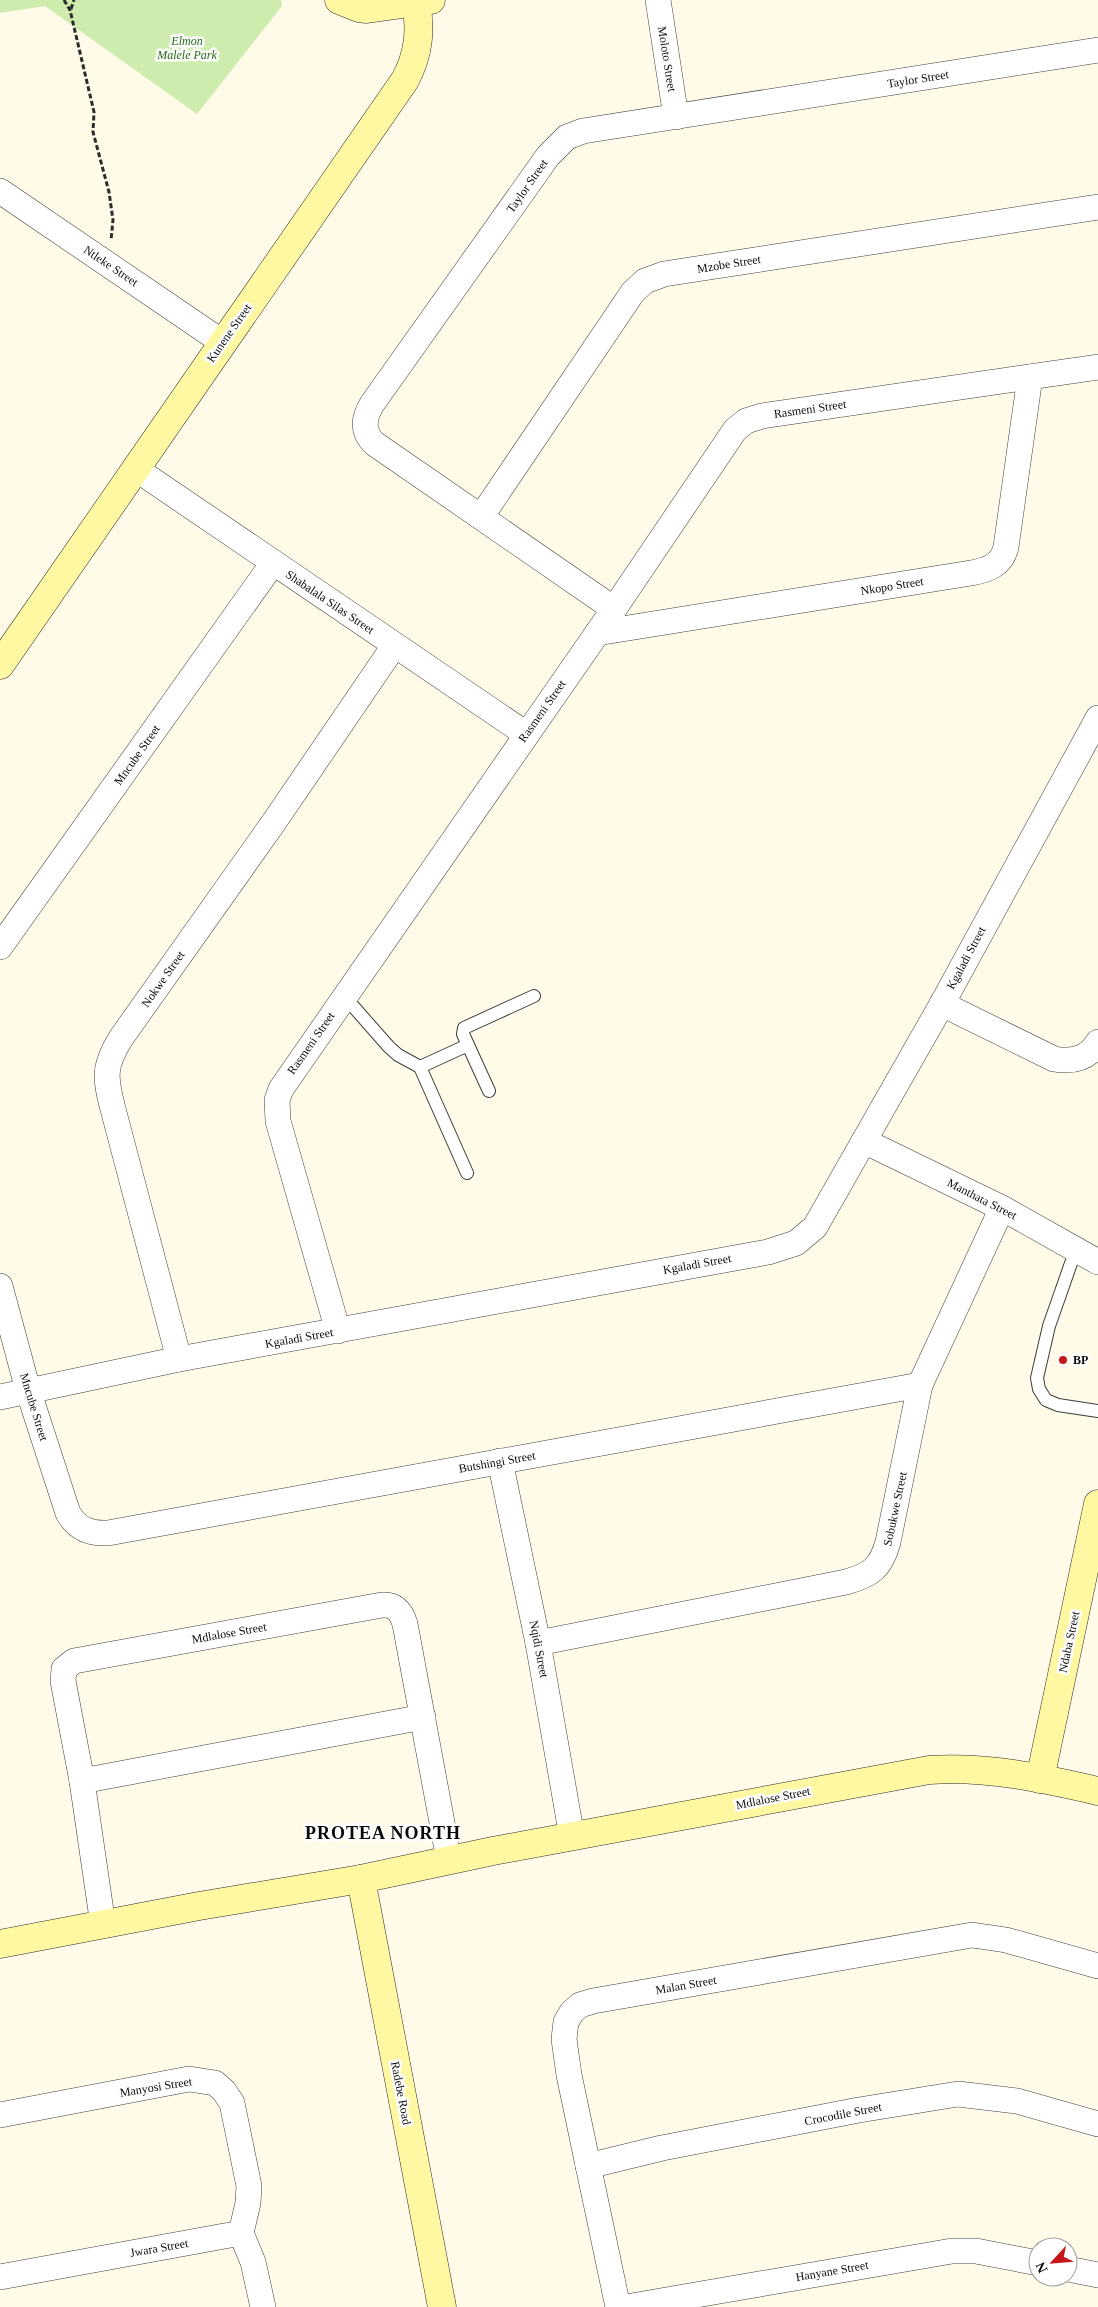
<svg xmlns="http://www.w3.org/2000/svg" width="1098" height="2307" font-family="'Times New Roman',serif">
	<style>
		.green { fill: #cdecae }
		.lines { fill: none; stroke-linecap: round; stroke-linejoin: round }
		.lane-casing { stroke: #3d3d3d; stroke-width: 14 }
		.street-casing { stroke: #3d3d3d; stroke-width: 26 }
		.secondary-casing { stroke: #2c2c2c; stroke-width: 29 }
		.path { stroke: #2c2c2c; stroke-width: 3; stroke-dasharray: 5 2.5; stroke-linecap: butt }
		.lane { stroke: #fff; stroke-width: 12 }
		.street { stroke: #fff; stroke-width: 25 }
		.secondary { stroke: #fff8a3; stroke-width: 28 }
		.poi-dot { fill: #c6171a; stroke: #fff; stroke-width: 2 }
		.labels { text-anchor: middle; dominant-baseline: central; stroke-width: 5; stroke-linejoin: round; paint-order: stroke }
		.park-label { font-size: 12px; font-style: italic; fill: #246716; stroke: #fff }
		.street-label { font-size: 12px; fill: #0a0a0a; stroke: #fff }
		.poi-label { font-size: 12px; font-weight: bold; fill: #0a0a0a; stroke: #fff; text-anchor: start }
		.district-label { font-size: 18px; font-weight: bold; letter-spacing: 1px; fill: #0a0a0a; stroke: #fff }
	</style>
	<rect width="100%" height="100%" fill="#fffbe8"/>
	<!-- green -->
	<polygon class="green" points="0,0 281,0 282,6 197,114 45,6 0,13"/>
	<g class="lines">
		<defs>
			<g id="lane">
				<polyline points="344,996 389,1047 398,1055 420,1067 467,1173"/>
				<polyline points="468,1045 463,1034 464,1028 534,996"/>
				<polyline points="420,1067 468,1045 489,1091"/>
				<polyline points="1076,1249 1049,1326 1037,1378 1039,1389 1046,1400 1058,1405 1098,1411"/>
			</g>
			<g id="street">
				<polyline points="658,0 676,117"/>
				<polyline points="0,191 222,342"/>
				<polyline points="136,469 526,734"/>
				<polyline points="481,517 633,292 645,281 664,274 1098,207"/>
				<path d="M614 609 375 444C362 432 363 419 372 404L548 156 567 137 583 131 1098 50"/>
				<path d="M597 633 971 573C988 570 1002 565 1006 547L1030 377"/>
				<polyline points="0,947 273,563"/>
				<path d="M942 1004 1054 1059C1072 1062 1088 1059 1098 1042"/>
				<polyline points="864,1141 1002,1208 1098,1262"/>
				<path d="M0 1286 28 1390 68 1513C77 1529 90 1534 108 1533L920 1385"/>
				<polyline points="338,1331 278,1121 277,1100 281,1089 614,609 735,430 746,421 762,416 1098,367"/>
				<path d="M179 1359 113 1109C105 1078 103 1067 121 1038L274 822 394 646"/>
				<polyline points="0,1397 179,1359 768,1252 796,1243 815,1227 942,1004 1098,718"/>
				<polyline points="500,1461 538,1643 572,1837"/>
				<path d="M538 1643 846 1582C871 1575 881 1568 888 1542L920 1385 1002 1208"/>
				<polyline points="82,1781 423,1717"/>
				<path d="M103 1925 82 1781 63 1681 64 1669 74 1661 382 1605C395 1604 401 1611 405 1624L449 1860"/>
				<polyline points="0,2115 189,2079 215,2083 224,2091 232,2103 249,2186 248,2203 241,2233"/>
				<polyline points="588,2166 662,2148 859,2110 958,2094 1017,2101 1098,2124"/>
				<polyline points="241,2233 253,2262 263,2307"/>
				<polyline points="1068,2269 1098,2275"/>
				<polyline points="0,2277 241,2233"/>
				<polyline points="618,2307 569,2075 564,2039 566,2022 572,2012 580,2005 593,2001 972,1935 1006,1940 1098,1966"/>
				<polyline points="626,2307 952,2251 976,2251 1038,2263"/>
			</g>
			<g id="secondary">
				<polyline points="339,0 359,8 367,9 431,0"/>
				<path d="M0 665 405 80C419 54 421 30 416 2"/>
				<polyline points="1040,1779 1098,1504"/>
				<polyline points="361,1879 442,2307"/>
				<path d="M0 1944 199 1906 361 1879 493 1851 929 1770C988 1766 1041 1778 1098 1791"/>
			</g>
		</defs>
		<!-- lane casing -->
		<use href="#lane" class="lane-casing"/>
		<!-- street casing -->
		<use href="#street" class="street-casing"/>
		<!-- secondary casing -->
		<use href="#secondary" class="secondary-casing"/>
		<!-- path -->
		<g class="path">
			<polyline points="64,0 70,10 94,112 93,132 109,192 113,220 111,240"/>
			<polyline points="71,9 74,0"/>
		</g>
		<!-- lane -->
		<use href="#lane" class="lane"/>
		<!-- street -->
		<use href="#street" class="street"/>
		<!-- secondary -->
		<use href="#secondary" class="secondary"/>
	</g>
	<!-- markers -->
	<circle class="poi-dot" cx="1063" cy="1360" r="5"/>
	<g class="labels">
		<!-- park labels -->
		<g class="park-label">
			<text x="187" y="41">Elmon<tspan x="187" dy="14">Malele Park</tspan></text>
		</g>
		<!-- street labels -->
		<g class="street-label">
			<text transform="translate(667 59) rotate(81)">Moloto Street</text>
			<text transform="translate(918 79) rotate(-9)">Taylor Street</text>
			<text transform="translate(527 186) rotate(-55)">Taylor Street</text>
			<text transform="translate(729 264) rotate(-9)">Mzobe Street</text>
			<text transform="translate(111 266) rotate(34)">Ntleke Street</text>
			<text transform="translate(229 333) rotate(-55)">Kunene Street</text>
			<text transform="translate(810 409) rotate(-8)">Rasmeni Street</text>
			<text transform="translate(892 586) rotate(-9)">Nkopo Street</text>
			<text transform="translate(330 602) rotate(34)">Shabalala Silas Street</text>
			<text transform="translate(542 711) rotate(-55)">Rasmeni Street</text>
			<text transform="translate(137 755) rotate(-55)">Mncube Street</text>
			<text transform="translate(966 958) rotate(-62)">Kgaladi Street</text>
			<text transform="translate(163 979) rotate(-55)">Nokwe Street</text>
			<text transform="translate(311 1043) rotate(-55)">Rasmeni Street</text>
			<text transform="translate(982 1199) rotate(27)">Manthata Street</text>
			<text transform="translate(697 1264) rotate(-10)">Kgaladi Street</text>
			<text transform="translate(299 1338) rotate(-10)">Kgaladi Street</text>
			<text transform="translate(34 1407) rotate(73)">Mncube Street</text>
			<text transform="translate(497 1462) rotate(-10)">Butshingi Street</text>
			<text transform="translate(895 1509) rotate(-78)">Sobukwe Street</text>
			<text transform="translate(229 1633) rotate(-10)">Mdlalose Street</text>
			<text transform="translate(1069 1642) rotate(-78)">Ndaba Street</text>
			<text transform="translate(539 1649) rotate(79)">Nqidi Street</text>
			<text transform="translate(773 1798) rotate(-11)">Mdlalose Street</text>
			<text transform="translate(686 1985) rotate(-10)">Malan Street</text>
			<text transform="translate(156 2087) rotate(-9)">Manyosi Street</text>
			<text transform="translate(401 2093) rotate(79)">Radebe Road</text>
			<text transform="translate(843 2114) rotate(-11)">Crocodile Street</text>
			<text transform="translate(159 2248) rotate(-10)">Jwara Street</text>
			<text transform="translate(832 2271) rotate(-10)">Hanyane Street</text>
		</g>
		<!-- poi labels -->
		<g class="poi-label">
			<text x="1073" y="1360">BP</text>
		</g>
		<!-- district labels -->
		<g class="district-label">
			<text x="383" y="1833">PROTEA NORTH</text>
		</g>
	</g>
	<!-- north arrow -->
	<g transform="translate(1053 2262) rotate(244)"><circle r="24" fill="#ffffff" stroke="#9d9d9d"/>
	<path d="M0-4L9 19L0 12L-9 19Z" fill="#c6171a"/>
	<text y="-8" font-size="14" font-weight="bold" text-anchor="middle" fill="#0a0a0a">N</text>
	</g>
</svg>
